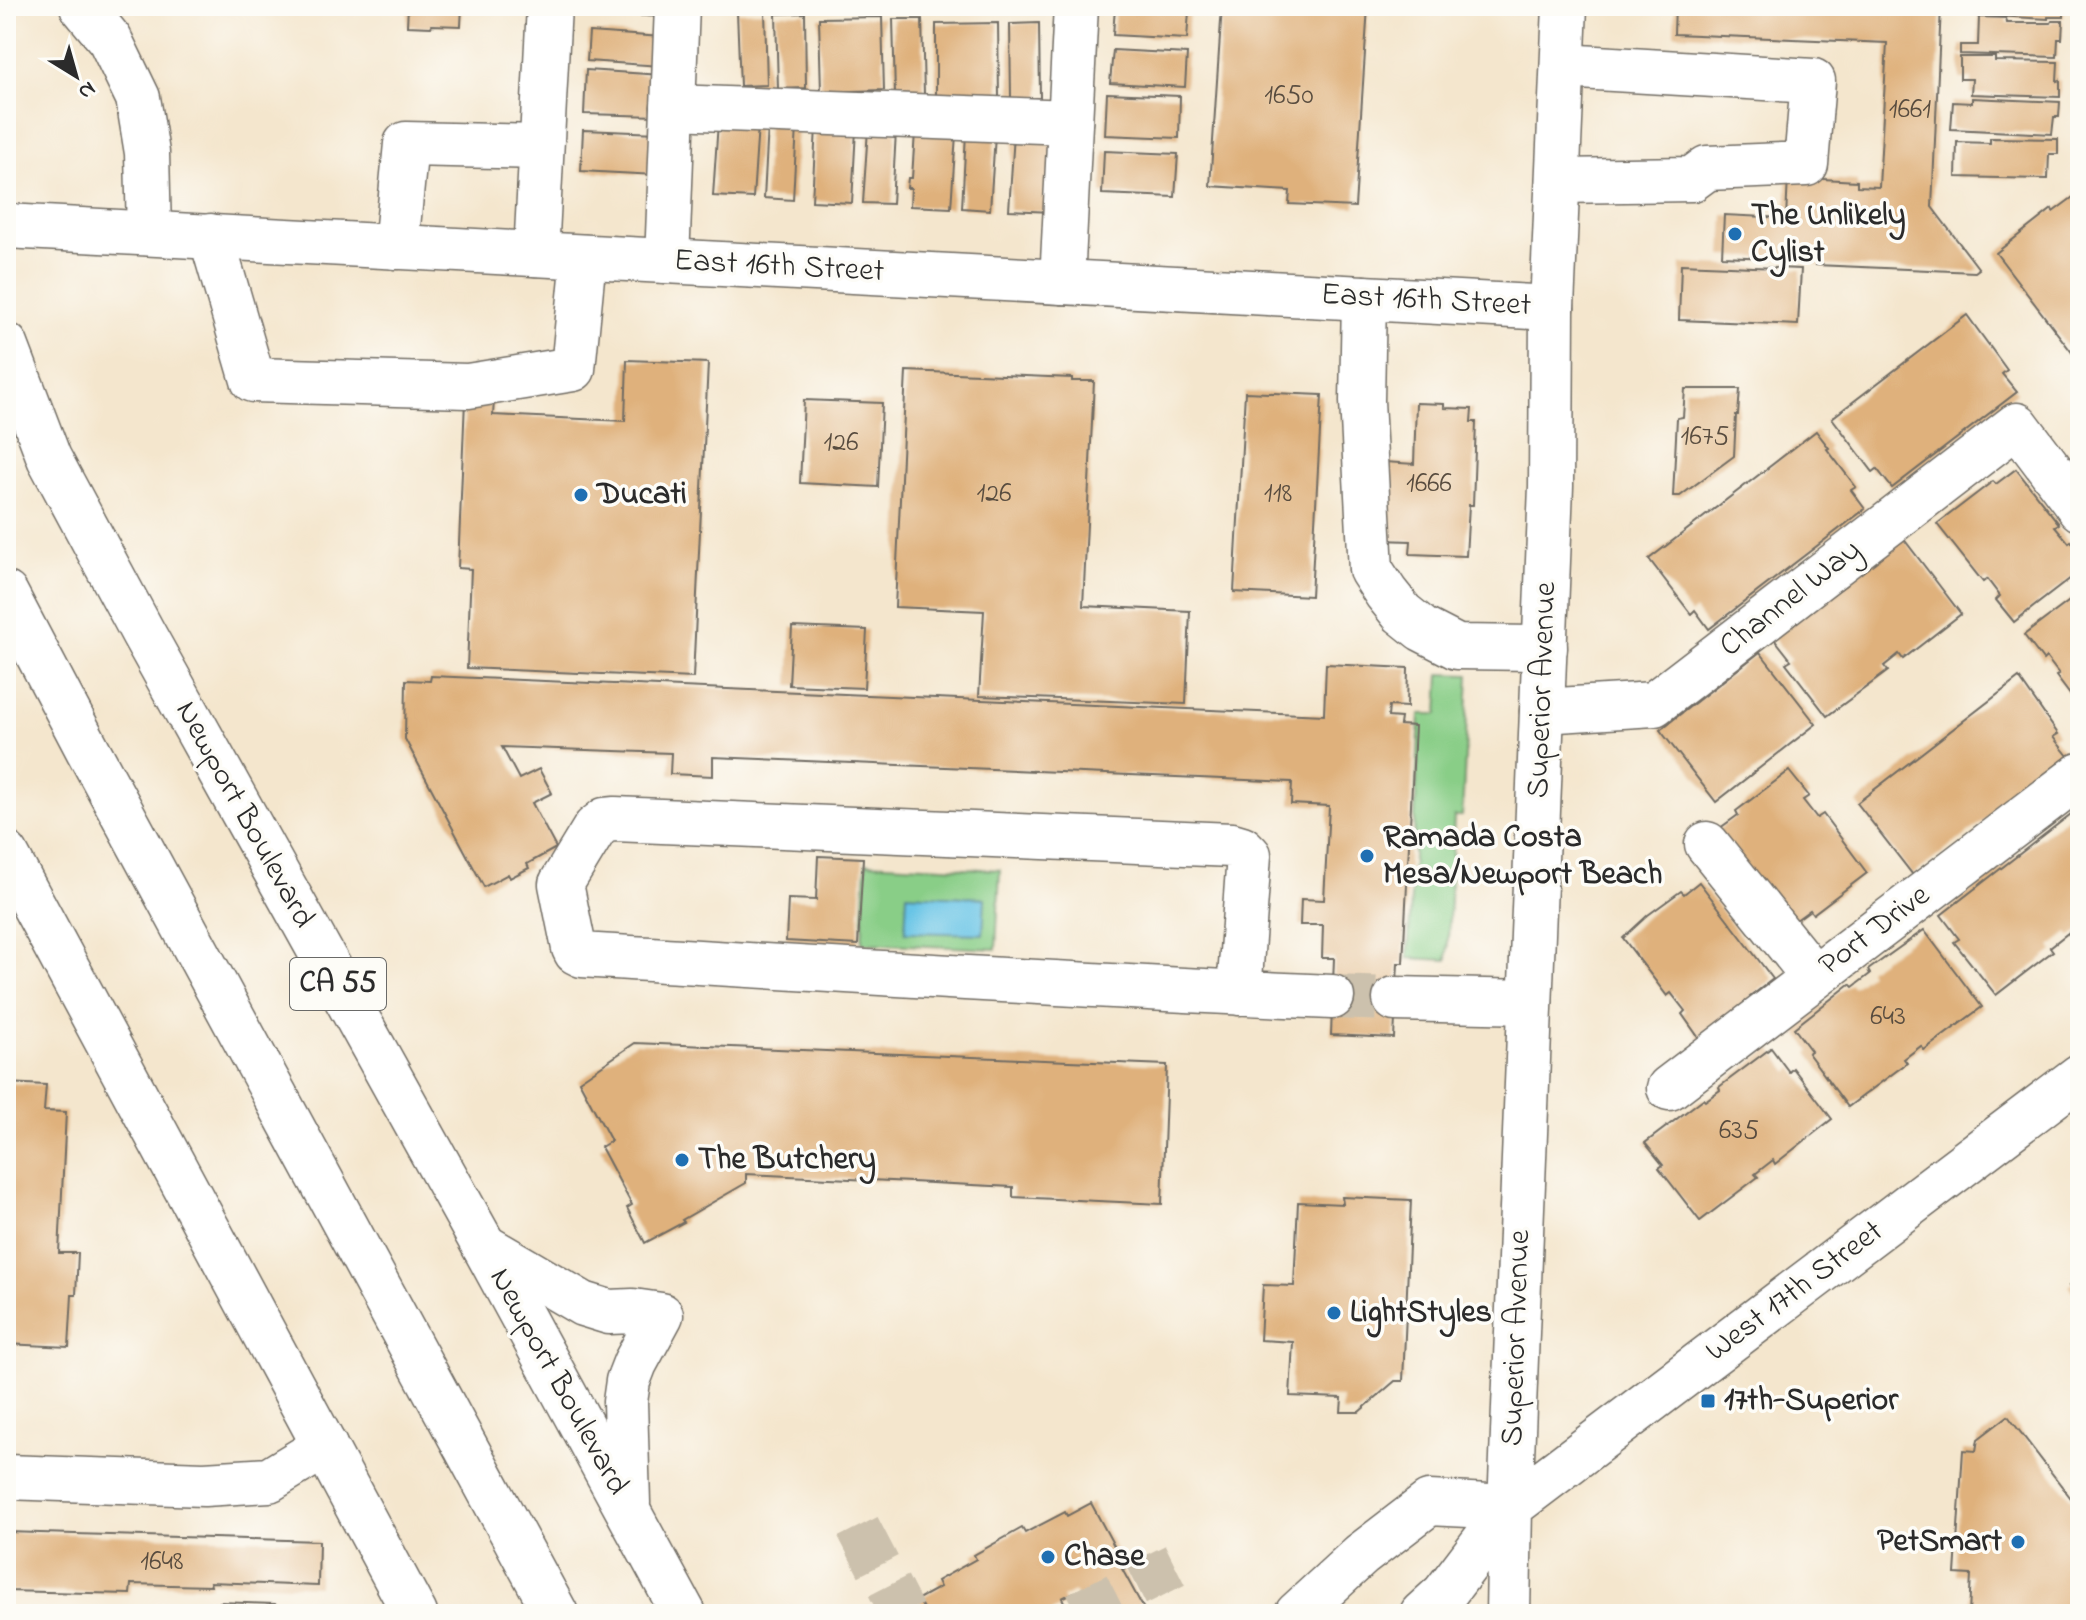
<svg xmlns="http://www.w3.org/2000/svg" width="2086" height="1620" font-family="'Indie Flower',sans-serif">
	<style>
		.green { fill: #89ce87; stroke: #5a7c59; stroke-width: 2 }
		.water { fill: #68c4e6; stroke: #4a7888; stroke-width: 2 }
		.building { fill: #dfb17b }
		.lines { fill: none; stroke-linecap: round; stroke-linejoin: round }
		.minor-tunnel { stroke: #ccc1ad; stroke-width: 44; stroke-dasharray: 44 22; stroke-linecap: butt }
		.minor-casing { stroke: #716c64; stroke-width: 47 }
		.major-casing { stroke: #716c64; stroke-width: 47 }
		.highway-casing { stroke: #716c64; stroke-width: 47 }
		.minor { stroke: #fff; stroke-width: 44 }
		.major { stroke: #fff; stroke-width: 44 }
		.highway { stroke: #fff; stroke-width: 44 }
		.poi-dot { fill: #1f6fb2; stroke: #fdfcf7; stroke-width: 3 }
		.labels { text-anchor: middle; dominant-baseline: central; stroke-width: 7; stroke-linejoin: round; paint-order: stroke }
		.number-label { font-size: 28px; fill: #584c3f }
		.shield { fill: #fdfcf7; stroke: #6a6a68; stroke-width: 2 }
		.shield-label { font-size: 30px; font-weight: bold; fill: #2b2b2b }
		.poi-label { font-size: 32px; font-weight: bold; fill: #2b2b2b; stroke: #fdfcf7; text-anchor: start }
		.street-label { font-size: 32px; fill: #2b2b2b; stroke: #fdfcf7 }
	</style>
	<rect width="100%" height="100%" fill="#fdfcf7"/>
	<filter id="ink" filterUnits="userSpaceOnUse"><feTurbulence type="fractalNoise" baseFrequency=".0125" numOctaves="2"/><feDisplacementMap in="SourceGraphic" scale="16" xChannelSelector="R" yChannelSelector="G"/><feConvolveMatrix kernelMatrix="1 2 1 2 8 2 1 2 1" color-interpolation-filters="sRGB"/></filter>
	<filter id="wash" filterUnits="userSpaceOnUse"><feTurbulence type="fractalNoise" baseFrequency=".006" numOctaves="4" result="noise"/><feDisplacementMap in="SourceGraphic" scale="32" xChannelSelector="R" yChannelSelector="G"/><feGaussianBlur stdDeviation="1.8" result="paint"/><feColorMatrix in="noise" values="0 0 0 0 0 0 0 0 0 0 0 0 0 0 0 0 0 1.4 0 .05"/><feComposite in="paint" operator="in"/></filter>
	<g filter="url(#wash)">
		<rect width="100%" height="100%" fill="#f4e6cd"/>
		<!-- green -->
		<g class="green">
			<polygon points="1440,674 1469,675 1462,816 1454,816 1447,960 1408,958 1420,714 1438,714"/>
			<polygon points="866,863 1000,870 996,949 862,943"/>
		</g>
		<!-- water -->
		<polygon class="water" points="907,894 985,898 983,934 905,932"/>
		<g id="blocks">
			<!-- building -->
			<g class="building">
				<polygon points="408,6 462,6 461,26 432,25 431,27 407,26"/>
				<polygon points="589,6 663,6 663,17 589,13"/>
				<polygon points="967,6 1000,6 1000,12 967,8"/>
				<polygon points="1010,6 1039,6 1038,14 1009,11"/>
				<polygon points="1222,6 1368,6 1355,207 1289,204 1290,191 1210,186"/>
				<polygon points="1675,6 1941,6 1932,207 1979,269 1975,272 1816,265 1817,260 1722,256 1724,215 1786,218 1788,177 1857,181 1857,186 1879,187 1887,43 1674,34"/>
				<polygon points="1980,6 2058,6 2064,7 2064,17 2048,17 2048,19 1980,15"/>
				<polygon points="1115,7 1189,11 1187,39 1113,35"/>
				<polygon points="765,11 767,85 740,86 737,12"/>
				<polygon points="805,13 806,88 778,89 776,14"/>
				<polygon points="882,17 884,90 821,92 819,18"/>
				<polygon points="1979,17 2006,18 2007,23 2051,23 2052,21 2063,21 2062,39 2058,39 2057,57 1960,54 1960,45 1978,45"/>
				<polygon points="893,19 922,19 924,94 895,94"/>
				<polygon points="998,23 999,97 936,98 936,24"/>
				<polygon points="1039,23 1040,98 1011,98 1010,24"/>
				<polygon points="589,32 662,37 661,66 587,61"/>
				<polygon points="1113,50 1187,54 1185,87 1110,83"/>
				<polygon points="1960,57 1995,57 1995,61 2058,62 2057,81 2060,80 2060,97 1971,94 1972,79 1960,79"/>
				<polygon points="586,70 662,75 659,116 584,114"/>
				<polygon points="1107,93 1180,96 1179,138 1105,135"/>
				<polygon points="1972,98 2060,102 2059,117 2054,117 2052,134 1951,129 1953,102 1972,103"/>
				<polygon points="718,122 758,125 753,198 713,196"/>
				<polygon points="768,125 797,126 793,200 764,198"/>
				<polygon points="816,127 856,129 852,203 812,201"/>
				<polygon points="868,129 896,131 892,204 863,203"/>
				<polygon points="583,130 658,133 656,175 581,171"/>
				<polygon points="915,132 956,134 951,208 910,206 911,188 907,188 908,178 912,178"/>
				<polygon points="966,133 995,135 990,210 962,208"/>
				<polygon points="1014,134 1055,136 1051,212 1009,210"/>
				<polygon points="1990,138 2058,139 2058,154 2049,154 2048,179 1956,177 1957,142 1990,143"/>
				<polygon points="1104,151 1178,154 1175,197 1102,194"/>
				<polygon points="2080,192 2080,363 1996,253 2052,209 2053,212"/>
				<polygon points="1681,264 1801,269 1798,325 1679,320"/>
				<polygon points="1967,315 2007,370 2002,374 2017,392 1892,488 1877,469 1873,472 1832,418"/>
				<polygon points="627,360 708,363 693,678 467,668 471,569 458,568 465,400 494,401 493,415 625,421"/>
				<polygon points="906,371 1072,378 1072,381 1094,381 1083,606 1190,611 1186,704 979,696 984,611 895,607"/>
				<polygon points="1685,389 1740,389 1738,415 1736,415 1734,456 1680,496 1673,496 1677,418 1683,417"/>
				<polygon points="1245,392 1322,395 1311,596 1234,592"/>
				<polygon points="804,400 882,403 878,487 800,483"/>
				<polygon points="1416,403 1444,404 1444,408 1472,409 1471,422 1476,422 1473,505 1469,505 1466,556 1410,554 1411,541 1381,540 1385,462 1414,464"/>
				<polygon points="1816,431 1829,448 1827,449 1856,487 1851,490 1865,509 1709,629 1695,610 1691,614 1649,559"/>
				<polygon points="2016,469 2059,524 2055,526 2069,543 2071,541 2080,552 2080,571 2014,622 1996,600 2000,596 1987,579 1983,582 1937,524 1993,481 1996,484"/>
				<polygon points="1903,538 1961,614 1903,659 1899,654 1884,666 1888,671 1827,716 1786,663 1791,660 1773,637 1831,593 1832,595 1846,585 1845,583"/>
				<polygon points="2080,593 2080,708 2056,676 2059,674 2046,657 2043,660 2024,635"/>
				<polygon points="792,627 867,630 864,688 789,685"/>
				<polygon points="1760,652 1816,724 1716,802 1660,730"/>
				<polygon points="1326,664 1408,668 1407,707 1389,706 1388,717 1401,718 1400,725 1415,726 1403,963 1398,963 1394,1038 1331,1035 1334,958 1322,958 1323,925 1300,925 1301,899 1324,900 1329,806 1291,804 1292,782 713,757 713,776 670,774 671,753 502,747 519,779 539,769 552,793 532,803 556,848 527,864 529,868 510,878 508,874 484,887 405,739 406,680 430,681 431,676 1324,715"/>
				<polygon points="2019,678 2058,734 2053,737 2068,756 1913,875 1857,803"/>
				<polygon points="1789,771 1809,796 1803,800 1817,818 1823,814 1867,873 1813,914 1810,910 1788,926 1716,831 1738,815 1736,811"/>
				<polygon points="2080,807 2080,930 2071,937 2068,933 2050,947 2053,951 1996,995 1954,942 1959,939 1941,915"/>
				<polygon points="818,856 863,858 858,945 786,941 788,899 816,900"/>
				<polygon points="1699,882 1773,979 1750,997 1753,1001 1701,1041 1682,1014 1685,1011 1671,993 1667,996 1623,938 1648,915 1681,891 1684,894"/>
				<polygon points="1924,930 1982,1007 1924,1050 1921,1046 1904,1059 1907,1063 1848,1107 1808,1053 1811,1051 1794,1028 1850,984 1853,987 1870,974 1868,970"/>
				<polygon points="635,1043 1167,1065 1162,1204 1013,1197 1013,1187 746,1174 746,1183 682,1220 684,1222 645,1243 627,1208 632,1205 601,1147 611,1141 579,1081"/>
				<polygon points="1771,1048 1789,1072 1793,1068 1832,1119 1775,1164 1773,1160 1755,1174 1758,1177 1700,1221 1659,1168 1663,1165 1645,1143 1703,1099 1705,1101 1720,1090 1719,1087"/>
				<polygon points="6,1083 46,1085 44,1111 66,1112 59,1253 78,1253 76,1295 72,1295 69,1347 6,1344"/>
				<polygon points="1342,1197 1411,1200 1403,1381 1395,1381 1359,1412 1341,1412 1342,1398 1290,1396 1293,1342 1260,1340 1263,1285 1294,1286 1298,1202 1343,1204"/>
				<polygon points="2080,1278 2080,1301 2069,1286"/>
				<polygon points="2008,1416 2080,1510 2080,1614 1969,1614 1971,1575 1955,1574 1963,1450 1976,1451 1978,1439"/>
				<polygon points="1091,1503 1126,1568 1122,1569 1145,1611 1139,1614 1086,1614 1074,1592 1062,1598 1065,1604 1047,1614 926,1614 918,1599 940,1587 937,1581 976,1559 974,1555 1022,1528 1025,1533 1065,1512 1067,1516"/>
				<polygon points="6,1532 319,1541 318,1586 210,1582 211,1586 131,1584 130,1594 6,1591"/>
				<polygon points="220,1602 275,1604 281,1614 219,1614"/>
			</g>
		</g>
	</g>
	<g filter="url(#ink)">
		<use href="#blocks" fill-opacity="0" stroke="#716c64" stroke-width="2"/>
		<g class="lines">
			<!-- minor-tunnel -->
			<g class="minor-tunnel">
				<polyline points="1332,997 1395,999"/>
				<polyline points="858,1527 903,1614"/>
				<polyline points="1077,1614 1175,1565"/>
			</g>
			<defs>
				<g id="minor">
					<polyline points="82,6 110,40 138,98 147,153 149,233"/>
					<polyline points="673,107 1070,122"/>
					<polyline points="1558,181 1692,179 1707,168 1806,164 1813,81 1563,66"/>
					<polyline points="6,226 1552,308"/>
					<polyline points="211,236 253,380 468,386 573,369 584,257"/>
					<polyline points="396,247 406,144 540,147"/>
					<polyline points="536,254 549,6"/>
					<polyline points="667,261 677,6"/>
					<polyline points="1062,282 1076,6"/>
					<polyline points="1364,298 1362,401 1371,570 1386,593 1402,613 1422,629 1457,647 1545,648"/>
					<polyline points="1542,711 1654,704 2017,425 2080,509"/>
					<polyline points="1707,844 1814,977"/>
					<polyline points="6,854 415,1614"/>
					<path d="M1239 993 1249 855 1242 848 1232 845 615 819 605 820 595 828 561 884 574 948 576 952 582 955C832 970 1082 986 1332 997"/>
					<polyline points="1395,999 1530,1002"/>
					<polyline points="1669,1088 2080,775"/>
					<polyline points="6,1477 204,1484 269,1480 325,1446"/>
					<polyline points="1508,1614 1510,1507 2080,1076"/>
				</g>
				<g id="major">
					<polyline points="1510,1507 1551,486 1552,308 1565,6"/>
					<polyline points="1297,1614 1361,1555 1429,1503 1510,1507"/>
					<polyline points="1422,1614 1444,1594 1510,1507"/>
				</g>
				<g id="highway">
					<polyline points="6,345 49,458 143,633 484,1246 684,1614"/>
					<polyline points="6,594 88,750 556,1614"/>
					<polyline points="484,1246 583,1304 609,1312 633,1311 661,1315 635,1363 628,1381 625,1402 628,1503"/>
				</g>
			</defs>
			<!-- minor casing -->
			<use href="#minor" class="minor-casing"/>
			<!-- major casing -->
			<use href="#major" class="major-casing"/>
			<!-- highway casing -->
			<use href="#highway" class="highway-casing"/>
			<!-- minor -->
			<use href="#minor" class="minor"/>
			<!-- major -->
			<use href="#major" class="major"/>
			<!-- highway -->
			<use href="#highway" class="highway"/>
		</g>
	</g>
	<!-- markers -->
	<g class="poi-dot">
		<circle cx="1735" cy="234" r="8"/>
		<circle cx="581" cy="495" r="8"/>
		<circle cx="1367" cy="856" r="8"/>
		<circle cx="682" cy="1160" r="8"/>
		<circle cx="1334" cy="1313" r="8"/>
		<rect x="1700" y="1393" width="16" height="16" rx="4"/>
		<circle cx="2018" cy="1542" r="8"/>
		<circle cx="1048" cy="1557" r="8"/>
	</g>
	<g class="labels">
		<!-- number labels -->
		<g class="number-label">
			<text x="1289" y="96">1650</text>
			<text x="1910" y="110">1661</text>
			<text x="1705" y="437">1675</text>
			<text x="841" y="443">126</text>
			<text x="1429" y="484">1666</text>
			<text x="994" y="494">126</text>
			<text x="1278" y="494">118</text>
			<text x="1888" y="1017">643</text>
			<text x="1739" y="1131">635</text>
			<text x="162" y="1562">1648</text>
		</g>
		<!-- shield labels -->
		<rect class="shield" x="290" y="958" width="96" height="52" rx="6"/>
		<g class="shield-label">
			<text x="338" y="984">CA 55</text>
		</g>
		<!-- poi labels -->
		<g class="poi-label">
			<text x="1751" y="216">The Unlikely<tspan x="1751" dy="37">Cylist</tspan></text>
			<text x="597" y="495">Ducati</text>
			<text x="1383" y="838">Ramada Costa<tspan x="1383" dy="37">Mesa/Newport Beach</tspan></text>
			<text x="698" y="1160">The Butchery</text>
			<text x="1350" y="1313">LightStyles</text>
			<text x="1724" y="1401">17th-Superior</text>
			<text x="2002" y="1542" text-anchor="end">PetSmart</text>
			<text x="1064" y="1557">Chase</text>
		</g>
		<!-- street labels -->
		<g class="street-label">
			<text transform="translate(779 267) rotate(3)">East 16th Street</text>
			<text transform="translate(1426 301) rotate(3)">East 16th Street</text>
			<text transform="translate(1791 599) rotate(-38)">Channel Way</text>
			<text transform="translate(1543 690) rotate(-88)">Superior Avenue</text>
			<text transform="translate(244 815) rotate(61)">Newport Boulevard</text>
			<text transform="translate(1875 931) rotate(-37)">Port Drive</text>
			<text transform="translate(1795 1292) rotate(-37)">West 17th Street</text>
			<text transform="translate(1517 1338) rotate(-88)">Superior Avenue</text>
			<text transform="translate(558 1382) rotate(61)">Newport Boulevard</text>
		</g>
	</g>
	<!-- margin -->
	<rect width="2086" height="1620" fill="none" stroke="#fdfcf7" stroke-width="32"/>
	<!-- north arrow -->
	<g transform="translate(76 76) rotate(143)" stroke="#fdfcf7" stroke-width="6" paint-order="stroke">
	<path d="M0-6L14 30L0 20L-14 30Z" fill="#2b2b2b"/>
	<text y="-12" font-size="22" font-weight="bold" text-anchor="middle" fill="#2b2b2b">N</text>
	</g>
</svg>
